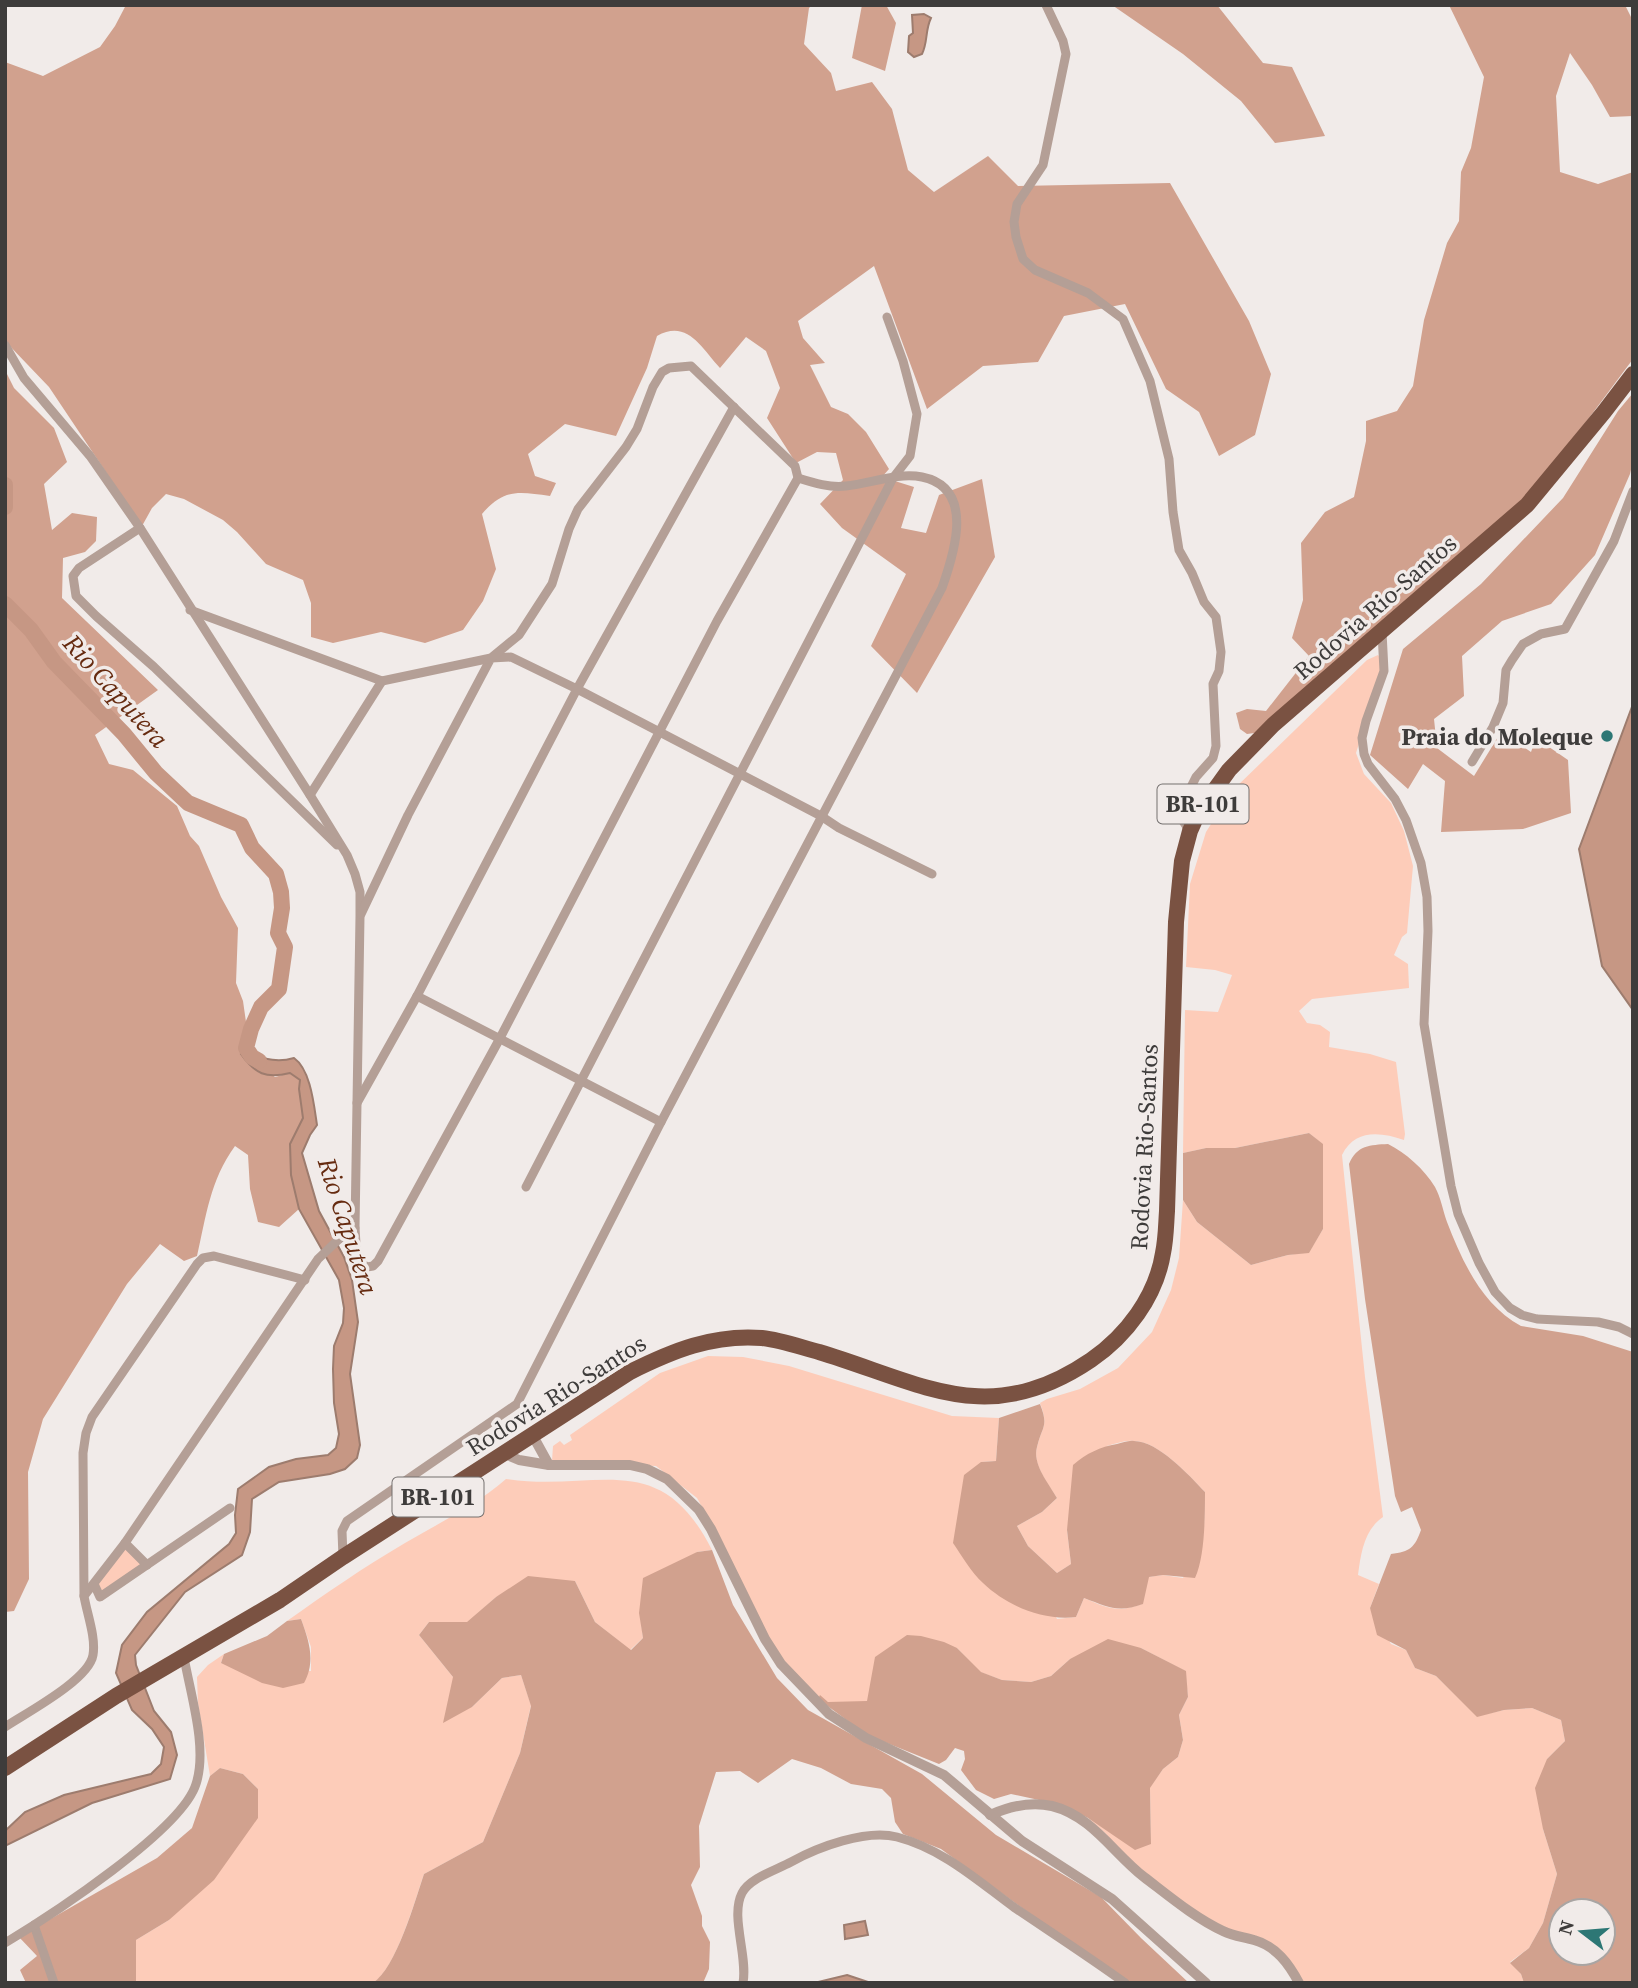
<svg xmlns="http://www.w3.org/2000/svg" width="1638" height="1988" font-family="'Source Serif 4',serif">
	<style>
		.green { fill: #fdccb9 }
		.forest { fill: #d1a18e; fill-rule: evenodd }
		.water { fill: #c69784; stroke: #9d7c6e; stroke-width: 2 }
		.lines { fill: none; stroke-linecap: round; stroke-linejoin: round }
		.river { stroke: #c69784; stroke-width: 16 }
		.minor { stroke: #b49f96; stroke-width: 9 }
		.tertiary { stroke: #b49f96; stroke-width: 10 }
		.trunk { stroke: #7a5242; stroke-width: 16 }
		.poi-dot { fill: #2d7775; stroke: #f1ebe9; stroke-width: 2.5 }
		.labels { text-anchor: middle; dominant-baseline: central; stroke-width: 7; stroke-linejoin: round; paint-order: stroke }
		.shield { fill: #f1ebe9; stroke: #74706f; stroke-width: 2 }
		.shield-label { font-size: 23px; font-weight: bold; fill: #3e3c3b }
		.street-label { font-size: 24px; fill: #3e3c3b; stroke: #f1ebe9 }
		.poi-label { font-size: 24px; font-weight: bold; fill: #3e3c3b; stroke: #f1ebe9; text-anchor: end }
		.water-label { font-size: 26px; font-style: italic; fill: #662b10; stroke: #f1ebe9 }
	</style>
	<rect width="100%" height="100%" fill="#f1ebe9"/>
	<!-- green -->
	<g class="green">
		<path d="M1378 655 1382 661 1378 684 1356 753 1364 774 1391 803 1404 831 1413 866 1407 933 1402 937 1394 955 1408 964 1409 988 1312 999 1299 1011 1307 1023 1320 1025 1330 1032 1329 1047 1370 1054 1396 1062 1405 1134 1404 1140C1380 1132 1355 1129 1342 1155L1365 1377 1383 1517C1364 1530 1361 1553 1358 1575L1379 1584 1370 1608 1391 1644 1406 1650 1415 1668 1436 1676 1477 1716 1504 1710 1532 1708 1561 1720 1565 1741 1547 1759 1543 1829 1557 1874 1543 1923 1529 1948 1510 1962 1521 1974 1524 1983H1303L1282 1953 1222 1929 1132 1865 1106 1834 1088 1818 1111 1832 1151 1844 1150 1787 1163 1769 1178 1757 1183 1740 1179 1715 1188 1697 1185 1671 1141 1648 1070 1659 1051 1676 1031 1682 1002 1680 980 1672 957 1648H891L876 1657 868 1702H828L818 1699 777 1654 722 1543 697 1498 656 1466 552 1461 553 1446 560 1441 564 1445 572 1440 570 1435 660 1373 708 1356 743 1357 789 1366 952 1416 999 1418 996 1461 981 1462 1057 1619 1076 1617 1084 1598C1107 1608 1118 1613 1142 1604L1148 1577 1163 1575 1183 1578 1201 1544 1204 1527 1205 1492C1189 1475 1158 1441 1134 1441 1125 1440 1115 1444 1107 1446L1067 1530 1071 1564 1057 1573 1028 1546 1017 1526 1042 1512 1057 1498C1048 1484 1032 1464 1037 1447 1042 1426 1049 1427 1040 1403L1047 1399 1080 1389 1118 1368 1152 1332 1171 1290 1179 1258 1183 1200 1197 1222 1251 1265 1288 1255 1309 1252 1323 1229V1145L1309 1133 1235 1148H1206L1183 1153 1185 1010 1218 1012 1232 975 1215 970 1186 967 1190 884 1206 832 1232 791 1367 660Z"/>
		<path d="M506 1479C596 1493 659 1445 712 1550L697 1552 640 1613 643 1638 630 1650 595 1622 575 1581 496 1597 467 1623 429 1622 419 1635 453 1677 472 1707 502 1678 521 1675 531 1705 520 1753 483 1842 424 1874C415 1900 396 1969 373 1983H136V1940L169 1920 258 1789 243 1774 220 1768 210 1776 198 1703 197 1677 208 1665 224 1654 221 1663 311 1671V1647L301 1619 287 1621C325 1594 364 1567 405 1543 439 1523 475 1506 506 1479Z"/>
		<polygon points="126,1546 144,1564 101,1594 96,1585"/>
	</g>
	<!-- forest -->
	<g class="forest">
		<path d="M126 5H812L809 8 804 44 831 73 836 91 872 82 892 109 908 170 934 192 988 156 1018 186 1170 183 1249 321 1271 374 1255 435 1219 456 1199 412 1166 389 1125 304 1064 316 1038 362 983 366 927 409 874 266 798 321 803 338 825 363 810 365 831 407 848 414 866 432 889 469 882 477 914 487 901 528 926 533 939 495 982 479 995 557 917 693 871 646 906 574 842 528 820 504 843 480 836 453 817 452 796 463 767 418 780 388 766 351 746 337 720 368C701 347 687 319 657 336L647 368 616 436 565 424 528 454 535 476 556 483 550 496C519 492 504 488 482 514L496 569 483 601 463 630 425 643 381 632 333 643 311 637V603L303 580 266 564 237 532 223 520 184 499 166 494 152 508 142 526 49 387 5 341V62L43 76 100 47 115 26Z"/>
		<polygon points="862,5 886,5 896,23 885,71 852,58"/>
		<polygon points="1112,5 1217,5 1263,63 1292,67 1325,136 1275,143 1241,101 1183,54"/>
		<polygon points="1449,5 1625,5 1633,21 1633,116 1610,117 1592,85 1570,53 1556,96 1560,172 1598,184 1633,172 1633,359 1583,426 1525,497 1262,732 1247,734 1240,729 1236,713 1247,709 1266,711 1309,656 1292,638 1303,600 1301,543 1325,512 1354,497 1366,441 1366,421 1397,411 1413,386 1424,320 1447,243 1459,221 1461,172 1471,148 1484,77"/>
		<path d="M5 370 14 388 54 428 67 462 44 484 52 530 72 513 97 517 96 541 85 552 63 558 62 598 158 690 95 735 109 764 133 770 177 806 190 836 199 846 221 897 238 928 236 983 243 1001 247 1029 241 1054 275 1077 290 1073 300 1080 299 1089 303 1118 290 1145 291 1175 299 1209 279 1227 258 1222 250 1189 248 1155 235 1146C210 1180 206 1217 197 1256L184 1261 160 1244 127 1284 43 1419 28 1472 29 1579 14 1611 5 1612Z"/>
		<polygon points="1633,393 1633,461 1630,474 1595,555 1551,604 1502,621 1462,656 1464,696 1434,719 1437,748 1474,776 1501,732 1531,752 1536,738 1568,760 1571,813 1523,829 1441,832 1445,781 1423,764 1408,789 1370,755 1403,649 1481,584 1563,498 1618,411"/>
		<polygon points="1309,1133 1323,1144 1323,1229 1309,1253 1288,1255 1251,1265 1197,1222 1183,1200 1183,1153 1206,1148 1235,1148"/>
		<path d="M1388 1144C1406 1153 1424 1169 1435 1187 1441 1198 1443 1211 1447 1222 1462 1261 1482 1305 1521 1326L1583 1336 1633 1352V1983H1524L1521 1974 1510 1963 1529 1948 1543 1923 1557 1874 1543 1829 1535 1788 1547 1759 1565 1741 1561 1720 1532 1708 1504 1710 1477 1717 1436 1676 1415 1668 1406 1650 1377 1635 1370 1608 1391 1554C1410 1552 1415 1547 1421 1530L1412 1507 1401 1512 1395 1496 1365 1299 1349 1164C1357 1145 1370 1145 1388 1144ZM1561 1911H1603V1953H1561Z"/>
		<path d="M1040 1404C1049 1427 1042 1426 1037 1447 1032 1464 1049 1484 1057 1498L1042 1512 1017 1526 1028 1546 1057 1573 1071 1564 1067 1530 1073 1465C1087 1453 1100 1447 1117 1444 1122 1443 1129 1440 1134 1441 1158 1441 1189 1475 1205 1492 1205 1515 1205 1557 1195 1578L1163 1575 1149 1577 1143 1604C1118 1613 1108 1607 1084 1598L1076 1617C1043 1621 1007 1606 983 1583 971 1572 962 1556 953 1543L964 1475 981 1462 996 1461 999 1418Z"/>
		<path d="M712 1550 733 1605 777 1678 808 1710 922 1774 996 1835 1101 1897 1141 1938 1189 1983H1131L1098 1963 941 1849 903 1834 895 1822 891 1798 882 1789 851 1784 821 1768 792 1759 758 1783 740 1771 716 1772 699 1826 700 1867 691 1885 702 1916V1926L710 1942 709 1969 703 1983H373C396 1968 415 1901 424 1874L483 1842 520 1753 531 1706 521 1675 502 1678 472 1707 443 1723 453 1677 419 1635 429 1622H467L496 1597 528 1576 575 1581 595 1622 631 1650 643 1638 639 1613 643 1578 697 1552Z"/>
		<path d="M301 1619C309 1641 316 1661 304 1683L283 1688 262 1683 221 1663 224 1654 267 1636 287 1621Z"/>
		<polygon points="907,1635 921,1636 944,1642 957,1648 981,1672 1002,1680 1031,1682 1051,1676 1070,1659 1108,1639 1141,1648 1186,1671 1188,1697 1179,1715 1183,1740 1178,1757 1163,1769 1150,1788 1151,1844 1135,1850 1088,1818 1062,1805 1011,1794 994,1799 976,1790 961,1770 965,1759 964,1751 955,1748 946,1760 939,1764 867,1735 818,1699 820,1695 828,1702 867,1701 875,1657"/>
		<polygon points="220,1768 243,1774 258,1789 258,1818 214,1880 169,1920 136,1940 136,1983 26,1983 20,1970 37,1956 19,1937 157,1858 192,1828 210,1776"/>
	</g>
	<!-- water -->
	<g class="water">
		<path d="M924 14 931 18C925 30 928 42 922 54L914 57 908 52 909 36 913 33 912 15Z"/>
		<polygon points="1633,704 1633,1010 1602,966 1579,849"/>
		<path d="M246 1048C260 1059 277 1063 294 1058 311 1070 314 1106 317 1125L310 1135 302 1153 319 1211 344 1257 352 1280 358 1322 350 1374 360 1445 357 1458 345 1469 330 1474 279 1482 252 1499 250 1532 242 1555 185 1592 135 1655 136 1665 154 1711 171 1732 177 1755 170 1779 92 1803 5 1846V1831L25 1812 64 1795 151 1774 161 1764 164 1747 152 1729 132 1710 116 1673 122 1645 147 1612 229 1544 236 1533 235 1515 238 1489 269 1467 296 1459 328 1455 336 1448 339 1434 334 1403 333 1369 334 1346 343 1323 344 1308 339 1280 299 1209 291 1175 290 1144 303 1118 299 1089 300 1080 290 1073C266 1079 255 1074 241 1054Z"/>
		<polygon points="865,1921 868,1935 845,1939 844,1925"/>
		<polygon points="847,1975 871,1983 814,1983"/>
	</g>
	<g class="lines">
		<!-- river -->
		<g class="river">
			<polyline points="5,485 5,507"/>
			<polyline points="5,604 31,630 54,662 124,734 156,773 188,803 241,825 252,848 276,874 281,892 282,908 278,933 285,947 279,989 261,1007 251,1029 246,1048 252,1057 259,1061"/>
		</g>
		<!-- minor -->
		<g class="minor">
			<path d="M1046 5 1063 41 1066 54 1043 165 1017 204 1014 222 1016 237 1023 259 1035 270 1088 293 1123 319 1150 381 1169 459 1173 512 1179 550 1192 573 1204 602 1216 617 1221 652 1219 671 1213 684 1216 746 1213 758 1196 777 1188 793 1179 796C1177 813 1180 818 1190 831"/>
			<path d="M5 345 24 378 90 456 140 528 310 795 347 855 355 874 360 892V916L355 1228 338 1240 318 1259 125 1543 84 1596C87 1614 96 1637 93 1655 89 1680 26 1713 5 1727"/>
			<polyline points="734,407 577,689 821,816 839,828 932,874"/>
			<polyline points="140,528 79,568 73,576 76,596 96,616 154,667 337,845"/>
			<polyline points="190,610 382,681 310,795"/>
			<polyline points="1382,632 1384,671 1366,721 1362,738 1364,754 1368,764 1395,799 1406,820 1421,863 1427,897 1428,931 1424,1024 1451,1186 1458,1214 1479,1263 1495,1292 1510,1308 1522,1315 1537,1319 1598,1322 1619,1327 1633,1334"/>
			<polyline points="1472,762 1493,727 1503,703 1506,670 1512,660 1523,644 1541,634 1565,629 1614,541 1633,491"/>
			<polyline points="417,996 661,1122"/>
			<polyline points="357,1103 417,996 577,689 511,657 491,658 408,815 361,914"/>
			<polyline points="526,1187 893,478 910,456 917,414 903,361 887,317"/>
			<polyline points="355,1228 357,1260 367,1267 373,1266 378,1261 499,1040 717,621 798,478 795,466 691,366 669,368 662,372 653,387 637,429 626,447 578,509 569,529 552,584 519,635 491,658 382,681"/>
			<polyline points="125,1543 147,1565"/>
			<path d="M343 1557 342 1531 347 1521 517 1404 661 1122 942 588C954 554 976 488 922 477 897 472 870 484 846 486 830 488 814 483 798 478"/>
			<polyline points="94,1584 100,1597 230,1508"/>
			<polyline points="84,1596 83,1453 86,1433 92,1417 197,1264 203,1258 214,1256 305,1280"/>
			<polyline points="34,1925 54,1983"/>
			<path d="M5 1943C50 1916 182 1830 196 1784 208 1748 190 1693 184 1657"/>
			<path d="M743 1983C748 1956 730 1916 742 1893 750 1878 776 1870 791 1862 818 1847 866 1829 897 1837 943 1849 978 1881 1015 1908 1052 1933 1089 1957 1125 1983"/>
		</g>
		<!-- tertiary -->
		<g class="tertiary">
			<polyline points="533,1436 549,1465"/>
			<polyline points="503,1453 519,1460 549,1465 630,1465 647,1469 667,1479 699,1510 711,1529 765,1639 781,1664 829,1714 866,1738 944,1775 1022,1841 1112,1899 1206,1983"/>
			<path d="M990 1815C1010 1806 1030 1801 1052 1806 1092 1816 1113 1853 1144 1877 1169 1896 1195 1918 1223 1931 1233 1936 1244 1937 1254 1940 1276 1946 1289 1964 1299 1983"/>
		</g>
		<!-- trunk -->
		<path class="trunk" d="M5 1768 116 1696 280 1600 343 1557 630 1372C672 1351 713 1334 762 1338 781 1340 800 1347 819 1352 922 1383 988 1430 1091 1360 1126 1336 1156 1297 1163 1253 1166 1239 1166 1225 1167 1211L1176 922 1182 861 1190 831 1198 813 1229 770 1273 725 1527 505 1604 412 1633 374"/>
	</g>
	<!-- markers -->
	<circle class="poi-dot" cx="1607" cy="736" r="7"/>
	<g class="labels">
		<!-- shield labels -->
		<g class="shield">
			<rect x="1157.5" y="784.5" width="91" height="39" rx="5"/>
			<rect x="392.5" y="1477.5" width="91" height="39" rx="5"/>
		</g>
		<g class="shield-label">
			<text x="1203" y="804">BR-101</text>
			<text x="438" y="1497">BR-101</text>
		</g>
		<!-- street labels -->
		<g class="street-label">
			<text transform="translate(1375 607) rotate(-41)">Rodovia Rio-Santos</text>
			<text transform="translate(1144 1147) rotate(-87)">Rodovia Rio-Santos</text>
			<text transform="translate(556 1395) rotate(-32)">Rodovia Rio-Santos</text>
		</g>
		<!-- poi labels -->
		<g class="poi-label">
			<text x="1593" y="736">Praia do Moleque</text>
		</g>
		<!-- water labels -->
		<g class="water-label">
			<text transform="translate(116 691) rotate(48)">Rio Caputera</text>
			<text transform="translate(348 1226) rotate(72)">Rio Caputera</text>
		</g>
	</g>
	<!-- border -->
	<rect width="1638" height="1988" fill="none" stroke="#3e3c3b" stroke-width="14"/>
	<!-- north arrow -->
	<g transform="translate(1582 1932) rotate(286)"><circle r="33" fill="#f1ebe9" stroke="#a9a5a3" stroke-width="2"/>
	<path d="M0-5L12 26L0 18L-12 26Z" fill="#2d7775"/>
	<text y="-10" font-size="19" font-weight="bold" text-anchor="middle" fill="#3e3c3b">N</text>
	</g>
</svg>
